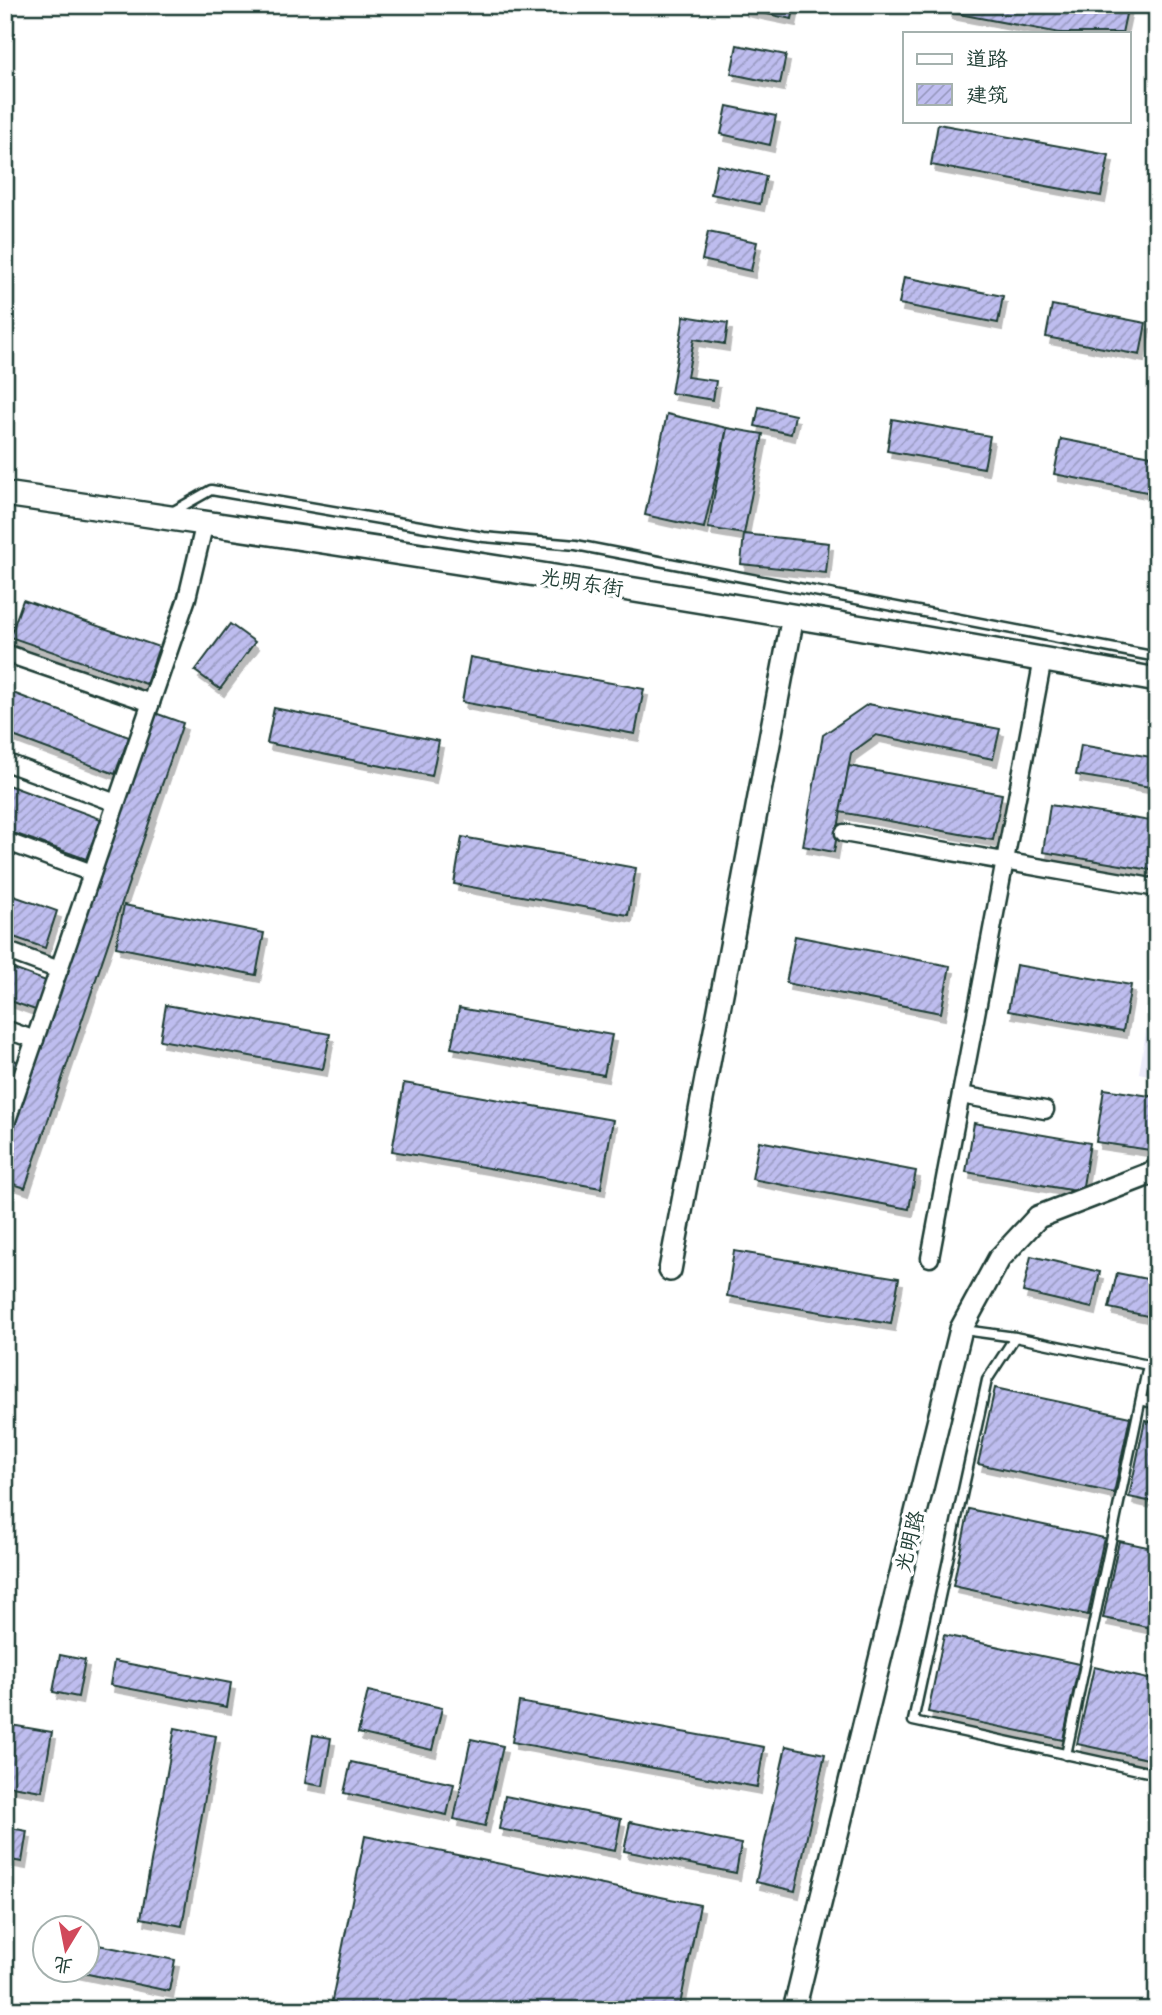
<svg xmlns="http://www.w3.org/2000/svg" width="1162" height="2015" font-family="Itim,'LXGW WenKai TC',sans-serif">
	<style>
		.built { fill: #ecebfa }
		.building { fill: url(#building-hatch); stroke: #1f3d34; stroke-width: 2; filter: url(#shadow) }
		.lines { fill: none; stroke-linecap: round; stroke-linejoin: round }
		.service-casing { stroke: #1f3d34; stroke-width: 13 }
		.minor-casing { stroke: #1f3d34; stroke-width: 21 }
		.tertiary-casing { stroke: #1f3d34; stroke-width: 26 }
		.secondary-casing { stroke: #1f3d34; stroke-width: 28 }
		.service { stroke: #fff; stroke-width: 8 }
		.minor { stroke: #fff; stroke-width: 16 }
		.tertiary { stroke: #fff; stroke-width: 21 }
		.secondary { stroke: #fff; stroke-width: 23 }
		.labels { text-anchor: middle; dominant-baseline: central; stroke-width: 7; stroke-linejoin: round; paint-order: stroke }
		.street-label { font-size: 21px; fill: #1f3d34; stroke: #fff }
	</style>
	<defs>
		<pattern id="building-hatch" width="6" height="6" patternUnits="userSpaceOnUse" patternTransform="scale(1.75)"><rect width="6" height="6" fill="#bebdef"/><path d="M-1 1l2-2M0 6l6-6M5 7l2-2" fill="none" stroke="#9a9bc2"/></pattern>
		<filter id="shadow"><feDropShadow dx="4" dy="7" stdDeviation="0" flood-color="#0004"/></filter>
	</defs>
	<rect width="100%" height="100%" fill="#fff"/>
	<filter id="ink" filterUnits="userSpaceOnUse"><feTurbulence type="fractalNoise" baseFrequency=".0143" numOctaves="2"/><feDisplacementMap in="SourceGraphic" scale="14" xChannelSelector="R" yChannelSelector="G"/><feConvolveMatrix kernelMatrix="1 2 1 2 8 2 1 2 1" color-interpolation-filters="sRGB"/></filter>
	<g filter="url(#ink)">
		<!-- built -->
		<polygon class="built" points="1157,968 1157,1077 1139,1073"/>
		<!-- building -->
		<g class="building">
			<polygon points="743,5 795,5 792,19 743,9"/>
			<polygon points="949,5 1128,5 1122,33 1060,33 948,12"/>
			<polygon points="737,45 786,55 780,84 731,74"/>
			<polygon points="727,106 776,116 770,145 721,134"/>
			<polygon points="938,124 1109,155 1101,196 931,165"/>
			<polygon points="717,165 766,176 760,204 711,194"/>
			<polygon points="708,232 757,242 751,271 702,260"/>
			<polygon points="904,277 1003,296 998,323 899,304"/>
			<polygon points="1052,305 1146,323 1140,355 1046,337"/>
			<polygon points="684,316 728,323 725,344 694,339 687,377 716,381 713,400 671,393"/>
			<polygon points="759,407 795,415 791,434 755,426"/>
			<polygon points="667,414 727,428 704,528 645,515"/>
			<polygon points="892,419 990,436 984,468 887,451"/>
			<polygon points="727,428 763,434 744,534 708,528"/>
			<polygon points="1061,439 1157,457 1157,494 1054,474"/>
			<polygon points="744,534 829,543 826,573 741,564"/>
			<polygon points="23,600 159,647 146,684 10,637"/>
			<polygon points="230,624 255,642 220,689 195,671"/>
			<polygon points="470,657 644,689 635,734 462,702"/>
			<polygon points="5,690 129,737 115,774 5,733"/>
			<polygon points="868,704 1000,729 993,759 876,735 851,753 834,852 803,846 823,735"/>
			<polygon points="274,708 439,741 432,776 267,743"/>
			<polygon points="155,713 183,723 25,1188 5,1181 5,1154"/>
			<polygon points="1081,745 1157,758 1157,788 1076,775"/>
			<polygon points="849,766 1002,794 993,840 840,812"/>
			<polygon points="5,784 101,819 86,859 5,830"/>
			<polygon points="1050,805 1157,822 1157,871 1043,852"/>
			<polygon points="462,837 636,868 628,915 454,884"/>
			<polygon points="5,893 57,911 45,948 5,934"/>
			<polygon points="124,905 264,933 256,975 116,947"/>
			<polygon points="795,936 950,966 941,1013 786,983"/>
			<polygon points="1016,965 1131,985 1123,1031 1008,1011"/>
			<polygon points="5,966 49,982 38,1011 5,999"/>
			<polygon points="166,1005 330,1034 323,1069 160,1040"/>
			<polygon points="459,1008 612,1035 604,1075 451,1048"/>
			<polygon points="5,1056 23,1064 10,1098 5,1096"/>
			<polygon points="404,1083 613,1120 601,1188 392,1151"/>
			<polygon points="1104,1089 1157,1097 1157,1151 1096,1142"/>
			<polygon points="974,1123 1090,1143 1082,1192 966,1172"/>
			<polygon points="759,1141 916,1171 909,1209 752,1179"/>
			<polygon points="734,1251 899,1278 891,1324 727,1296"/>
			<polygon points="1031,1256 1100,1272 1092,1308 1023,1292"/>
			<polygon points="1117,1273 1157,1281 1157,1318 1109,1308"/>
			<polygon points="995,1388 1130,1417 1114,1493 978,1464"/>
			<polygon points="1145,1420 1157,1423 1157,1503 1129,1497"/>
			<polygon points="969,1509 1104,1538 1088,1615 953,1586"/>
			<polygon points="1119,1541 1157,1549 1157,1629 1103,1618"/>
			<polygon points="944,1635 1079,1664 1063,1740 928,1712"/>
			<polygon points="60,1655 85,1660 78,1697 53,1692"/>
			<polygon points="114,1661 231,1683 227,1707 110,1685"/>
			<polygon points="1094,1667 1157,1681 1157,1761 1077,1744"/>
			<polygon points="368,1691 442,1708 432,1750 358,1733"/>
			<polygon points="519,1702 764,1747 757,1787 512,1742"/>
			<polygon points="5,1724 52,1732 42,1791 5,1785"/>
			<polygon points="175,1728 216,1736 182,1926 141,1918"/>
			<polygon points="313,1735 331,1738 323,1786 305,1783"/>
			<polygon points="471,1739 503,1746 485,1826 454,1819"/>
			<polygon points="786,1746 825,1754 795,1891 756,1882"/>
			<polygon points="351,1762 454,1784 447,1815 344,1793"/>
			<polygon points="505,1796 621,1819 615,1851 499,1829"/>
			<polygon points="630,1822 741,1844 736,1873 624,1851"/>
			<polygon points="5,1827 27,1831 22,1862 5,1859"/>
			<polygon points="365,1836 700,1905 679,2010 330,2010"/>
			<polygon points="88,1943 175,1960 169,1991 64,1969 88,1969"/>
		</g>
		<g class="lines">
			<defs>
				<g id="service">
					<polyline points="172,512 211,490 484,537 576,545 1157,657"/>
					<polyline points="964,1330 1015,1337 1148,1365 1066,1755"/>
					<polyline points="1015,1337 987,1380 913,1721 1157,1774"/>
					<polyline points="1141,1400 1157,1404"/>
				</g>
				<g id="minor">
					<polyline points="5,653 151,703"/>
					<polyline points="5,762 116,803"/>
					<polyline points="844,833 1157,888"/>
					<polyline points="5,841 92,873"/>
					<polyline points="5,950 59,970"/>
					<polyline points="5,1029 35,1040"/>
					<polyline points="961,1095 1045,1110"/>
					<polyline points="5,1126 187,598 205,522"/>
					<polyline points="930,1258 1043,659"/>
				</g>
				<g id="tertiary">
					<polyline points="670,1270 793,616"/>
					<polyline points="794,2010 961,1329 999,1259 1038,1217 1157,1171"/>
				</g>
				<path id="secondary" d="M5 494C390 549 774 610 1157 680"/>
			</defs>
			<!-- service casing -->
			<use href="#service" class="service-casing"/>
			<!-- minor casing -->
			<use href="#minor" class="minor-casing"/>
			<!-- tertiary casing -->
			<use href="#tertiary" class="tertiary-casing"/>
			<!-- secondary casing -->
			<use href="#secondary" class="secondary-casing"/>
			<!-- service -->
			<use href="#service" class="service"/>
			<!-- minor -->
			<use href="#minor" class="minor"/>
			<!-- tertiary -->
			<use href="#tertiary" class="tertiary"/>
			<!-- secondary -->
			<use href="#secondary" class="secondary"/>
		</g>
	</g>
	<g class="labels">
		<!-- street labels -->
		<g class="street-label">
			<text transform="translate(582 582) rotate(9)">光明东街</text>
			<text transform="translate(909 1541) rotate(-76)">光明路</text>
		</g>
	</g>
	<!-- margin -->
	<rect width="1162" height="2015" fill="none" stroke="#fff" stroke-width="28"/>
	<rect x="14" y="14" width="1134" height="1987" fill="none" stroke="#1f3d34" stroke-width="2.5" filter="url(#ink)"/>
	<!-- legend -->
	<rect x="903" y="32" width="228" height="91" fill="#ffffff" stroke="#a5b1ae" stroke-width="2"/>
	<rect x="917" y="54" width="35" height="10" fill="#ffffff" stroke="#a5b1ae" stroke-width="2"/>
	<text x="966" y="66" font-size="21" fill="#1f3d34">道路</text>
	<rect x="917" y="84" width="35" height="21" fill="url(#building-hatch)" stroke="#a5b1ae" stroke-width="2"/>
	<text x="966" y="102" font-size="21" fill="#1f3d34">建筑</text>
	<!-- north arrow -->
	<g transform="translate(66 1949) rotate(190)"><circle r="33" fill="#ffffff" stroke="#a5b1ae" stroke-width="2"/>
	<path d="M0-5L12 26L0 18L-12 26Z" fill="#d1495b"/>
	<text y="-10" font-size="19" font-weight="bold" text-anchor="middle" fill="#1f3d34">北</text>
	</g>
</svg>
